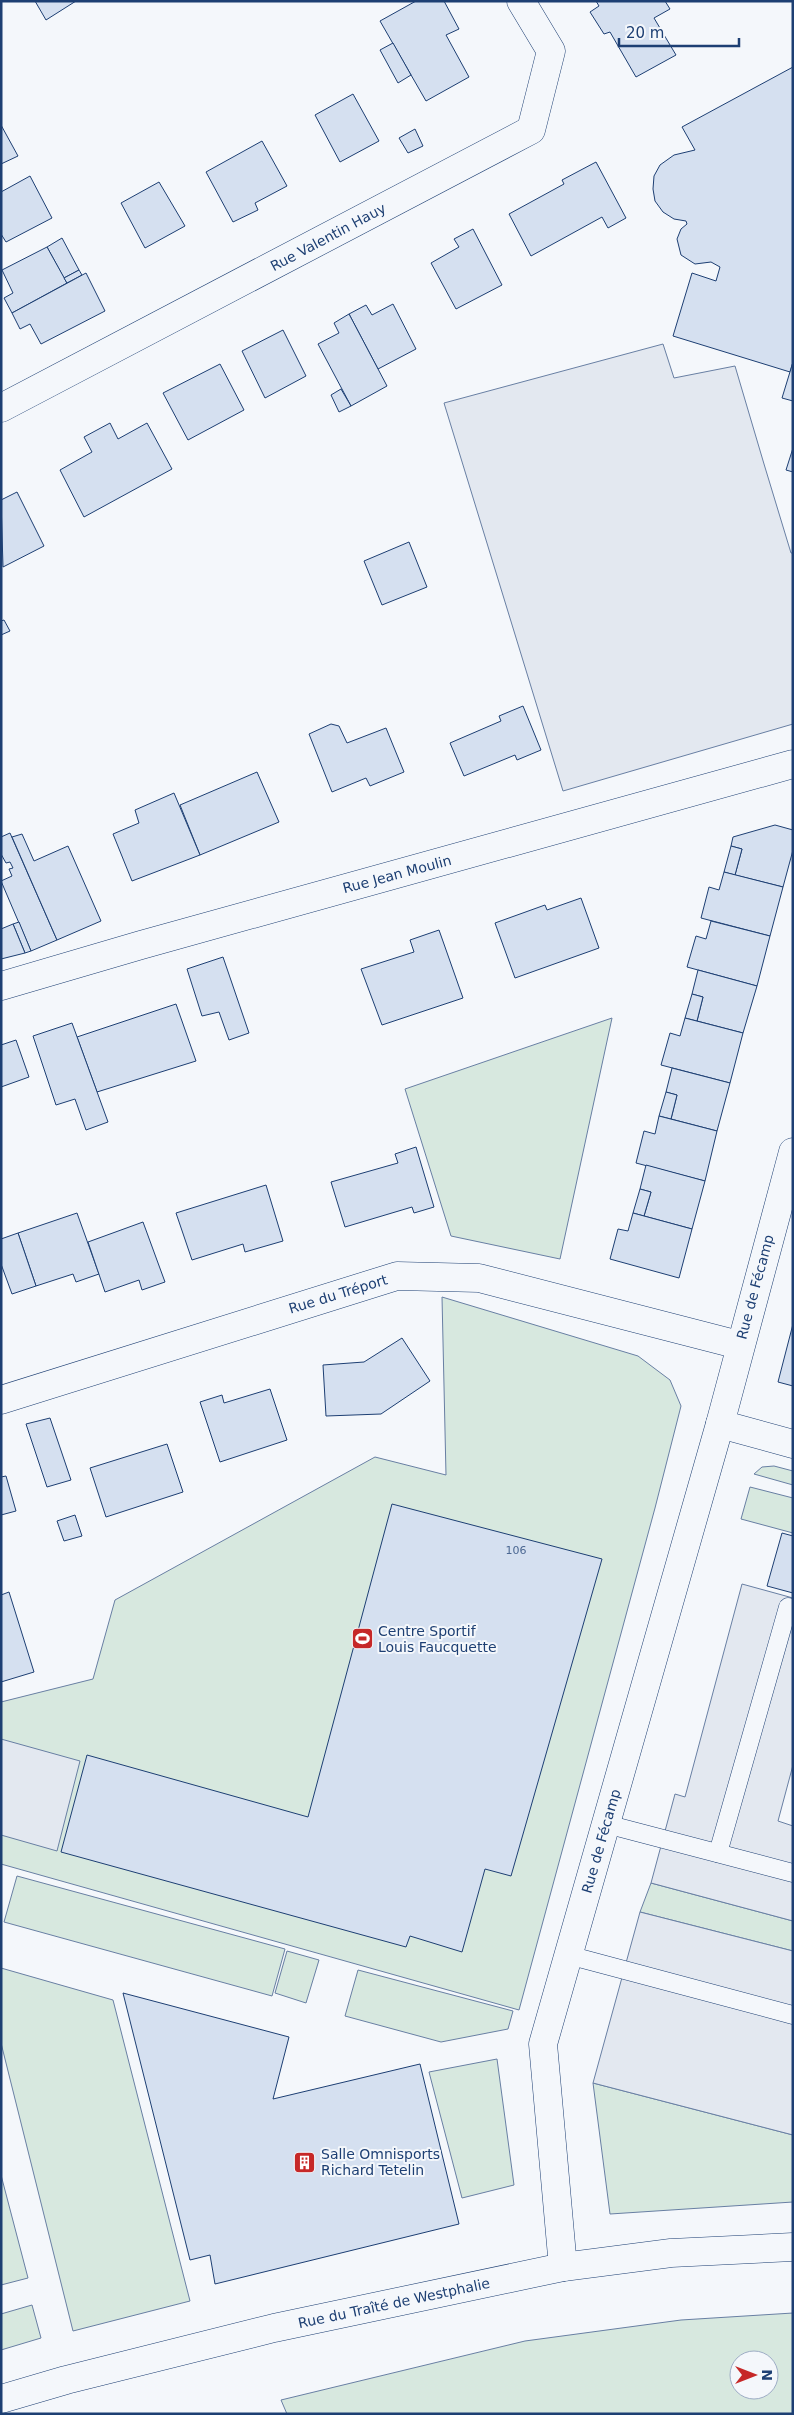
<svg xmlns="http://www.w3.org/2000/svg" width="794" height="2415" font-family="'DejaVu Sans',sans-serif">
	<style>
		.green { fill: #d7e8df; stroke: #687fa3; fill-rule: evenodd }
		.parking { fill: #e3e8f0; stroke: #687fa3 }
		.building { fill: #d5e0f0; stroke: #1d3f73 }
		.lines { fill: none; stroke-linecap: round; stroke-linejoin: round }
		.lane-casing { stroke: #1d3f73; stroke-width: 19 }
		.street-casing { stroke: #1d3f73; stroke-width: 29 }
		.lane { stroke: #f4f7fb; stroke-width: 18 }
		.street { stroke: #f4f7fb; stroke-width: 28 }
		.labels { text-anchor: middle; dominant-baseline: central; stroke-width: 4; stroke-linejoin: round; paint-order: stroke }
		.number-label { font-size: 11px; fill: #4b6792 }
		.street-label { font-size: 14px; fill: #1d3f73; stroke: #f4f7fb }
		.poi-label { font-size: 14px; fill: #1d3f73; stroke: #f4f7fb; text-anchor: start }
	</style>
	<rect width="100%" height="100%" fill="#f4f7fb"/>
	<!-- green -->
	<g class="green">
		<polygon points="612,1018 560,1259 451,1236 405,1089"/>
		<polygon points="442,1297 638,1356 670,1380 681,1406 655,1508 519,2010 1,1864 1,1702 93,1679 115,1600 375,1457 446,1475"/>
		<polygon points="774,1466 793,1471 793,1485 754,1474 762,1467"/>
		<polygon points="750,1487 793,1498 793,1533 741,1519"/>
		<polygon points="17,1876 285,1949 272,1996 4,1922"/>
		<polygon points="651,1883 793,1921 793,1951 640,1912"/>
		<polygon points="287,1951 319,1960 306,2003 275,1993"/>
		<polygon points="1,1968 113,2000 190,2301 73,2331 1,2043"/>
		<polygon points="358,1970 513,2011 508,2029 441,2042 345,2016"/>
		<polygon points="497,2059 514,2185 462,2198 429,2072"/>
		<polygon points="593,2083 793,2135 793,2202 610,2214"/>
		<polygon points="1,2175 28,2278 1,2285"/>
		<polygon points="32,2305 41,2338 1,2350 1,2314"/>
		<path d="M793 2313V2414H287L281 2400 525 2341 681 2320ZM739 2360H769V2390H739Z"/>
	</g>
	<!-- parking -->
	<g class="parking">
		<polygon points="663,344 674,378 735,366 764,464 791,553 793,553 793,724 563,791 444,403"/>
		<polygon points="742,1584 793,1598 793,1765 778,1821 793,1826 793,1921 651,1883 675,1794 685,1797"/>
		<polygon points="1,1739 80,1761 57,1851 1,1835"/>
		<polygon points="640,1912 793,1951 793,2135 593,2083"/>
	</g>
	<!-- building -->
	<g class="building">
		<polygon points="35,1 76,1 46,20"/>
		<polygon points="416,1 444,1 459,29 446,35 469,77 426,101 380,21"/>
		<polygon points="596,1 665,1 670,9 654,18 676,55 636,77 610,32 604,34 590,12 599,6"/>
		<polygon points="393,43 411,75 398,83 380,50"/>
		<polygon points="793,67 793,362 790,372 673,336 692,273 716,281 720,267 711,262 695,264 681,255 677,239 681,229 687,224 686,221 674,219 663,212 655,201 653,189 654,176 660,165 674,155 695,150 682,127"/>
		<polygon points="353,94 379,141 340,162 315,115"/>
		<polygon points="1,125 18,156 1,164"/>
		<polygon points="415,129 423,146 408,153 399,138"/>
		<polygon points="262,141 287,186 255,203 258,210 233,222 206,172"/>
		<polygon points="596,162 626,218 608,228 602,217 531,256 509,214 564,184 562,180"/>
		<polygon points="30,176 52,218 6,242 1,234 1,192"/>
		<polygon points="159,182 185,226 145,248 121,203"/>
		<polygon points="473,229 502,285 456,309 431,263 459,247 454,239"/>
		<polygon points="62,238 79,270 64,278 47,247"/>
		<polygon points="47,247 67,283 12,313 4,298 13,293 2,270"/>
		<polygon points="79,270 82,275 67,283 64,278"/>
		<polygon points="86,273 105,311 41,344 30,324 20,329 12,313"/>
		<polygon points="393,304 416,349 378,369 349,314 366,305 372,315"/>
		<polygon points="349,314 387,386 351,406 318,344 339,333 334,323"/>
		<polygon points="283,330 306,376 265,398 242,351"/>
		<polygon points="793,362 793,401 782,398"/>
		<polygon points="220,364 244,410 188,440 163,393"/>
		<polygon points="341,389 351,406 339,412 331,395"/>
		<polygon points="110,423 118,439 147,423 172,469 84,517 60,470 92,452 84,437"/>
		<polygon points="793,448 793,472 786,470"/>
		<polygon points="17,492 44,546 3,567 1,500"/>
		<polygon points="409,542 427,587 382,605 364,561"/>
		<polygon points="4,620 10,631 1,635 1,621"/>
		<polygon points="523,706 541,750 517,760 515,755 464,776 450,743 501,721 499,716"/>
		<polygon points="331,724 339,726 347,743 386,728 404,772 370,786 366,778 332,792 309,734"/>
		<polygon points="257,772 279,822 200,855 180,805"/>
		<polygon points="174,793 200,855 132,881 113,834 139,823 135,810"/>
		<polygon points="775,825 793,830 793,850 783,887 735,875 742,849 731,846 733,837"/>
		<polygon points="10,833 57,940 31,951 1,881 12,876 9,869 13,868 10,862 6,863 1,854 1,837"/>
		<polygon points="22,834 34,861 68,846 101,921 57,940 12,837"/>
		<polygon points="731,846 742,849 735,875 724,872"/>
		<polygon points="724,872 783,887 770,936 701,918 709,887 719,890"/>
		<polygon points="581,898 599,948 515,978 495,923 545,905 547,910"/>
		<polygon points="711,921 770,936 757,986 687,967 696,936 706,939"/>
		<polygon points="19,922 31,951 25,953 13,924"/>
		<polygon points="13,924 25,953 1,959 1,929"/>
		<polygon points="439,930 463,998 382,1025 361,969 414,952 410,940"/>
		<polygon points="223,957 249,1033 229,1040 219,1012 202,1016 187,969"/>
		<polygon points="698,970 757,986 743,1033 697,1021 703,997 692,994"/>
		<polygon points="692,994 703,997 697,1021 685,1018"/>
		<polygon points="176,1004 196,1061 97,1092 77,1037"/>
		<polygon points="685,1018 743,1033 730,1083 661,1065 670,1033 680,1036"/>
		<polygon points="72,1023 108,1122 86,1130 75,1099 56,1105 33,1036"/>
		<polygon points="16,1040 29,1077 1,1087 1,1045"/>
		<polygon points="672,1068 730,1083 717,1131 671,1119 677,1095 666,1092"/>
		<polygon points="666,1092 677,1095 671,1119 659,1116"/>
		<polygon points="659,1116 717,1131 705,1181 636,1163 644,1131 655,1134"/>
		<polygon points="416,1147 434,1207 414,1213 412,1207 345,1227 331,1182 398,1163 395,1154"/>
		<polygon points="646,1165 705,1181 692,1229 644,1216 651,1192 640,1189"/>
		<polygon points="266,1185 283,1241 245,1252 243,1244 192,1260 176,1213"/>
		<polygon points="640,1189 651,1192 644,1216 633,1213"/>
		<polygon points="77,1213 99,1274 76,1282 73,1274 36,1286 18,1233"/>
		<polygon points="633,1213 692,1229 679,1278 610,1259 618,1229 628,1231"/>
		<polygon points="143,1222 165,1282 142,1290 139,1280 105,1292 88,1242"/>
		<polygon points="18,1233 36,1286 12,1294 1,1264 1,1239"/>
		<polygon points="793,1324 793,1386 778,1382"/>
		<polygon points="402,1338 430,1381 381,1414 326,1416 323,1365 364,1362"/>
		<polygon points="270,1389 287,1440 220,1462 200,1402 222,1395 224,1403"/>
		<polygon points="50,1418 71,1480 47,1487 26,1424"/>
		<polygon points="167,1444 183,1492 106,1517 90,1468"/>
		<polygon points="6,1476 16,1511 1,1515 1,1477"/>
		<polygon points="392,1504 602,1559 511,1876 485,1869 462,1952 410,1936 406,1947 61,1852 87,1755 308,1817"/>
		<polygon points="75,1515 82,1536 64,1541 57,1521"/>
		<polygon points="782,1533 793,1536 793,1593 767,1586"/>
		<polygon points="9,1592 34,1672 1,1682 1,1595"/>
		<polygon points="123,1993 289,2037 273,2099 420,2064 459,2224 215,2284 210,2255 190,2260"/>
	</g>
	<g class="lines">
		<defs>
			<g id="lane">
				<polyline points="606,1824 793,1873"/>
				<polyline points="718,1853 788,1607"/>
				<polyline points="568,1955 793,2015"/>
			</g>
			<g id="street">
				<polyline points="1,408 531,130 551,51 521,1"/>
				<polyline points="1,986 141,945 793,764"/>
				<polyline points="793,1152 720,1424 793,1444"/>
				<polyline points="1,1400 397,1276 479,1278 739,1345"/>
				<polyline points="563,2267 543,2044 720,1424"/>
				<polyline points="1,2399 66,2380 274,2328 563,2267 671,2253 793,2247"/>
			</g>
		</defs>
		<!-- lane casing -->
		<use href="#lane" class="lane-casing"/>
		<!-- street casing -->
		<use href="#street" class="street-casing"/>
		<!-- lane -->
		<use href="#lane" class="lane"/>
		<!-- street -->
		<use href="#street" class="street"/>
	</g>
	<!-- icons -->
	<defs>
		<symbol id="stadium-square" viewBox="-11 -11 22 22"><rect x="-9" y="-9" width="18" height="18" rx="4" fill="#c62828" stroke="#f4f7fb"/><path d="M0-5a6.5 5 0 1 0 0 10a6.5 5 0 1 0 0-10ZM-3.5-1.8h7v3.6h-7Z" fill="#fff"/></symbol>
		<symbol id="building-square" viewBox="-11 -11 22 22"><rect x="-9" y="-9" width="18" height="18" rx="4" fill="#c62828" stroke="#f4f7fb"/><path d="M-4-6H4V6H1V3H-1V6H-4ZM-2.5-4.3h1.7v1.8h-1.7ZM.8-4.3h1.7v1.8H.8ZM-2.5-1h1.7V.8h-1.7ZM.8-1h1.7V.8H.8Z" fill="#fff"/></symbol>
	</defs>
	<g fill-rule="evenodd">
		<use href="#stadium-square" x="350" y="1626" width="25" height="25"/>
		<use href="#building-square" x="292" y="2150" width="25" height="25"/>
	</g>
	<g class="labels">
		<!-- number labels -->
		<g class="number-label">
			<text x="516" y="1550">106</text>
		</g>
		<!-- street labels -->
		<g class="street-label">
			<text transform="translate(328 237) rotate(-28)">Rue Valentin Hauy</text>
			<text transform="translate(397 874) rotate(-15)">Rue Jean Moulin</text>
			<text transform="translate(755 1287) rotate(-75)">Rue de Fécamp</text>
			<text transform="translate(338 1294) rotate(-17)">Rue du Tréport</text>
			<text transform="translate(601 1841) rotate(-74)">Rue de Fécamp</text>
			<text transform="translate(394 2303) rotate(-12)">Rue du Traîté de Westphalie</text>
		</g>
		<!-- poi labels -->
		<g class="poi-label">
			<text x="378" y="1631">Centre Sportif<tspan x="378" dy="16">Louis Faucquette</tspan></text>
			<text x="321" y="2154">Salle Omnisports<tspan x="321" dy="16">Richard Tetelin</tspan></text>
		</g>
	</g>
	<!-- border -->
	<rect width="794" height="2415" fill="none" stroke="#1d3f73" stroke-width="5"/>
	<!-- north arrow -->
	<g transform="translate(754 2375) rotate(90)"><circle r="24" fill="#f4f7fb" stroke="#9eadc5"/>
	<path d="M0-4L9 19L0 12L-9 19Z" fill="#c62828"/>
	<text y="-8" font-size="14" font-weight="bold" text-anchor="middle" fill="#1d3f73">N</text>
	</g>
	<!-- scale -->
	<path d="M619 38v8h120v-8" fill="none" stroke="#1d3f73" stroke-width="2.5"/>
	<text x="626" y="38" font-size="15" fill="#1d3f73" stroke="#f4f7fb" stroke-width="4" paint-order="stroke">20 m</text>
</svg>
